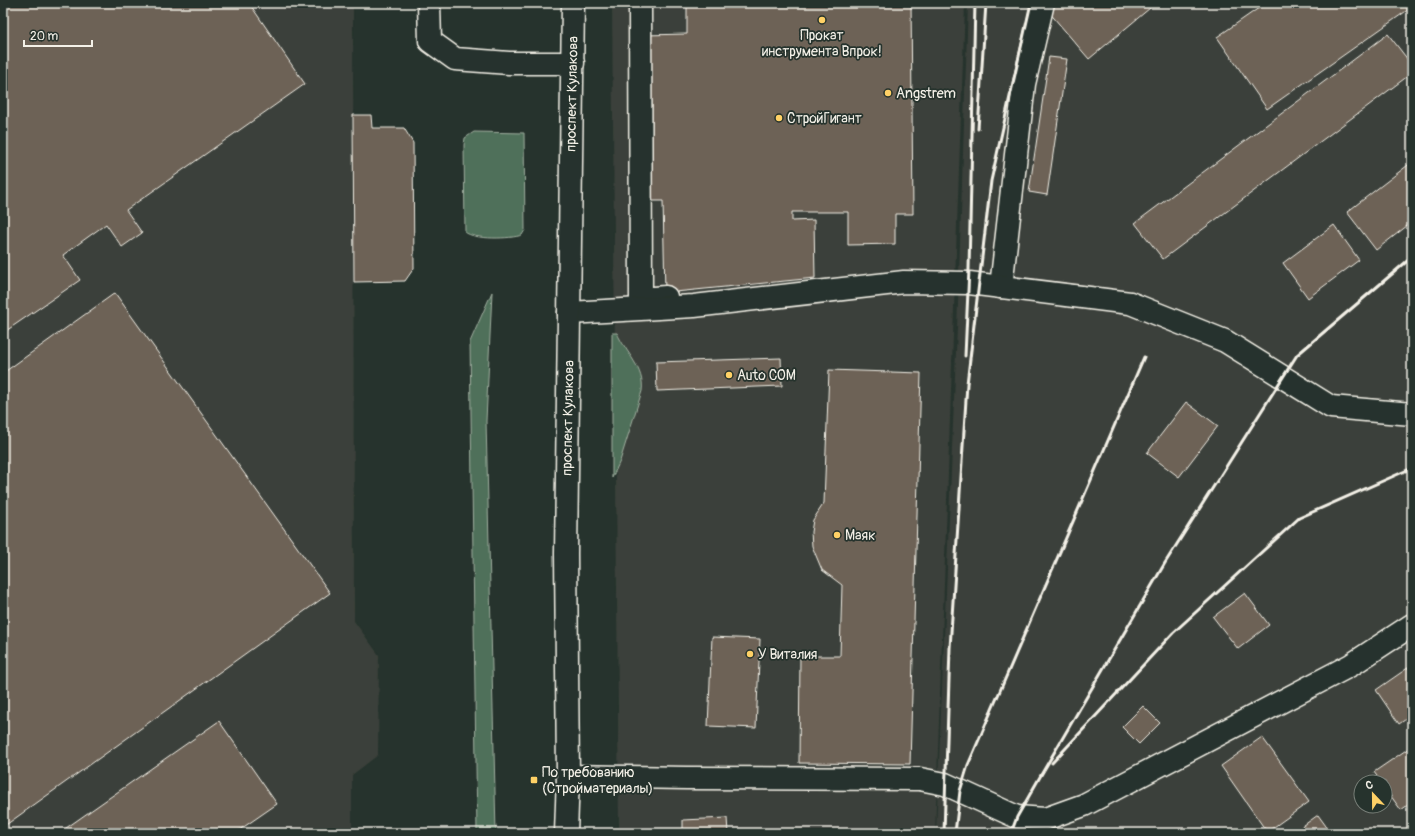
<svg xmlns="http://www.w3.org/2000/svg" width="1415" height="836" font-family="Pangolin,sans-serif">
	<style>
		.built { fill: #3b413a; fill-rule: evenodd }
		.green { fill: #4f705a; stroke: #a2b0a1 }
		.building { fill: #6d6257; stroke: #f4f1e8 }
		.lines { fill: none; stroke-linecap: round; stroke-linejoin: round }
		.minor-casing { stroke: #f4f1e8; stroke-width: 25 }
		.major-casing { stroke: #f4f1e8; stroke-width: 25 }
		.minor { stroke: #26332d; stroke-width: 22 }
		.major { stroke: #26332d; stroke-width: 22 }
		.rail { stroke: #f4f1e8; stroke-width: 3 }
		.poi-dot { fill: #ffd166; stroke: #26332d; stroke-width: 1.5 }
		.labels { text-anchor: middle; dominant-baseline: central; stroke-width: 3.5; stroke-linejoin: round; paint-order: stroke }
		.poi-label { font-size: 14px; fill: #f4f1e8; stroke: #26332d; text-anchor: start }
		.street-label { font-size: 14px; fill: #f4f1e8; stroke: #26332d }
	</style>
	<rect width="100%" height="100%" fill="#26332d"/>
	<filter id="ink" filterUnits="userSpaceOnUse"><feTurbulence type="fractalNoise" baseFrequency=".025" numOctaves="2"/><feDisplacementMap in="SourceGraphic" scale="8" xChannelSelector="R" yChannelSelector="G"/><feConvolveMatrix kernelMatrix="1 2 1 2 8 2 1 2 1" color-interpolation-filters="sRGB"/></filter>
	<g filter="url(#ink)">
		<!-- built -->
		<g class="built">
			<polygon points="3,3 353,3 354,621 379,655 378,755 352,775 352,833 3,833"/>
			<polygon points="612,3 965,3 935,833 619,833"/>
			<path d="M968 3H1412V833H936L958 304ZM1361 782H1385V806H1361Z"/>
		</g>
		<!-- green -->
		<g class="green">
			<path d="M474 132 524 133 525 230 522 235C511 239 474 240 465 232L464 145 465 138Z"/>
			<polygon points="492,292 486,421 496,833 477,833 470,342"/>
			<path d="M612 333H617C626 353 645 369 642 391L620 461 612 478Z"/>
		</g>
		<!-- building -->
		<g class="building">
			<polygon points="3,3 249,3 305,84 126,210 142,233 122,247 106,224 63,255 80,280 3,333"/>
			<polygon points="687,3 911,3 913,214 895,214 895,244 848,245 848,212 792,212 792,221 814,220 815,278 665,293 663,201 647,201 645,35 687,34"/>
			<polygon points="1057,3 1156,3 1089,59 1048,11"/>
			<polygon points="1266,3 1412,3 1412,7 1267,109 1217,37"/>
			<polygon points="1388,34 1412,65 1412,73 1163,259 1135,223"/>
			<polygon points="1049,57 1067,59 1047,195 1029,192"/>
			<polygon points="353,115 371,115 372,128 404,128 413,143 414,268 405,281 354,282"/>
			<polygon points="1412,162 1412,222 1376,250 1347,212"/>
			<polygon points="1334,225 1359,260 1308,298 1283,263"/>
			<polygon points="115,293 330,593 3,827 3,373"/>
			<polygon points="781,358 782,386 657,391 656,362"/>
			<polygon points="829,370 921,373 910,764 799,763 800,656 840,656 842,585 822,570 812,546 811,532 813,520 824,503"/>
			<polygon points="1186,402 1218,426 1179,477 1147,453"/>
			<polygon points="1245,593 1269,625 1238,649 1213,617"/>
			<polygon points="712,637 760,639 756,728 708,726"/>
			<polygon points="1412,665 1412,715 1399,724 1376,690"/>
			<polygon points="1143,706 1160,723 1139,744 1122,727"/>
			<polygon points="219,721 277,804 235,833 59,833"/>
			<polygon points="1262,737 1309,802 1267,832 1221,766"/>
			<polygon points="1412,746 1412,802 1401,810 1385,788 1385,782 1381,782 1374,772"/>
			<polygon points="1318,815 1331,833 1293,833"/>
			<polygon points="727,818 728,833 683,833 683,820"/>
		</g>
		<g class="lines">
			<defs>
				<g id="minor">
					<polyline points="429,3 430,41 455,59 509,63 573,63"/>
					<polyline points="640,3 641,299 666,297"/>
					<polyline points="1001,287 1024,84 1043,3"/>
					<polyline points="569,313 694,306 904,282 969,283 1130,303 1225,341 1331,407 1412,414"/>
					<polyline points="568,776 686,778 920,779 945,784 1017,817 1045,819 1084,805 1351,665 1412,625"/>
				</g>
				<polyline id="major" points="566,833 568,776 566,554 573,3"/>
			</defs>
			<!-- minor casing -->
			<use href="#minor" class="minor-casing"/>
			<!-- major casing -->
			<use href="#major" class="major-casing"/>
			<!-- minor -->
			<use href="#minor" class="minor"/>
			<!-- major -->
			<use href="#major" class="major"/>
			<!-- rail -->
			<g class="rail">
				<polyline points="978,129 986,3"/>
				<polyline points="965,356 969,269 975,3"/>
				<polyline points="1052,763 1173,633 1299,518 1412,468"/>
				<polyline points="944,833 950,648 967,384 991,181 1031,3"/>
				<polyline points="955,833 960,791 968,765 1144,357"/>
				<polyline points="1011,833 1017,817 1041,775 1165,563 1297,355 1412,257"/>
			</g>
		</g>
	</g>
	<!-- markers -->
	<g class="poi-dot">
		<circle cx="822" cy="20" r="4"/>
		<circle cx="888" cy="93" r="4"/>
		<circle cx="779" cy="118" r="4"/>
		<circle cx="729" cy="375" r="4"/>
		<circle cx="837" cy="535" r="4"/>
		<circle cx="750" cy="654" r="4"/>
		<rect x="530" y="776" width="8" height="8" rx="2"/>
	</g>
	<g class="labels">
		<!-- poi labels -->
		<g class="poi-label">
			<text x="822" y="35" text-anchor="middle">Прокат<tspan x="822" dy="16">инструмента Впрок!</tspan></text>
			<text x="896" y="93">Angstrem</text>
			<text x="787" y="118">СтройГигант</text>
			<text x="737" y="375">Auto COM</text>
			<text x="845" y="535">Маяк</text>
			<text x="758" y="654">У Виталия</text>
			<text x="542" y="772">По требованию<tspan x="542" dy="16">(Стройматериалы)</tspan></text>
		</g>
		<!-- street labels -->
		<g class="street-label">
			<text transform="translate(572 94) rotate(-89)">проспект Кулакова</text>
			<text transform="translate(568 418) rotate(-89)">проспект Кулакова</text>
		</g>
	</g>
	<!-- margin -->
	<rect width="1415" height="836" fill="none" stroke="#26332d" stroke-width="16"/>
	<rect x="8" y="8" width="1399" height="820" fill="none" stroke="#f4f1e8" stroke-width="1.5" filter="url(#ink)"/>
	<!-- north arrow -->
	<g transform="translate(1373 794) rotate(338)"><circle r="19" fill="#26332d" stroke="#787f78"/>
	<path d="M0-3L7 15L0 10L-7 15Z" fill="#ffd166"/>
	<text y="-6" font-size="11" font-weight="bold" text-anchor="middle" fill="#f4f1e8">С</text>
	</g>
	<!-- scale -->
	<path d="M24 40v6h68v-6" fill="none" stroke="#f4f1e8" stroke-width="2"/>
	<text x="30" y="40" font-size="12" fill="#f4f1e8" stroke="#26332d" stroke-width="3" paint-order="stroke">20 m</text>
</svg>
